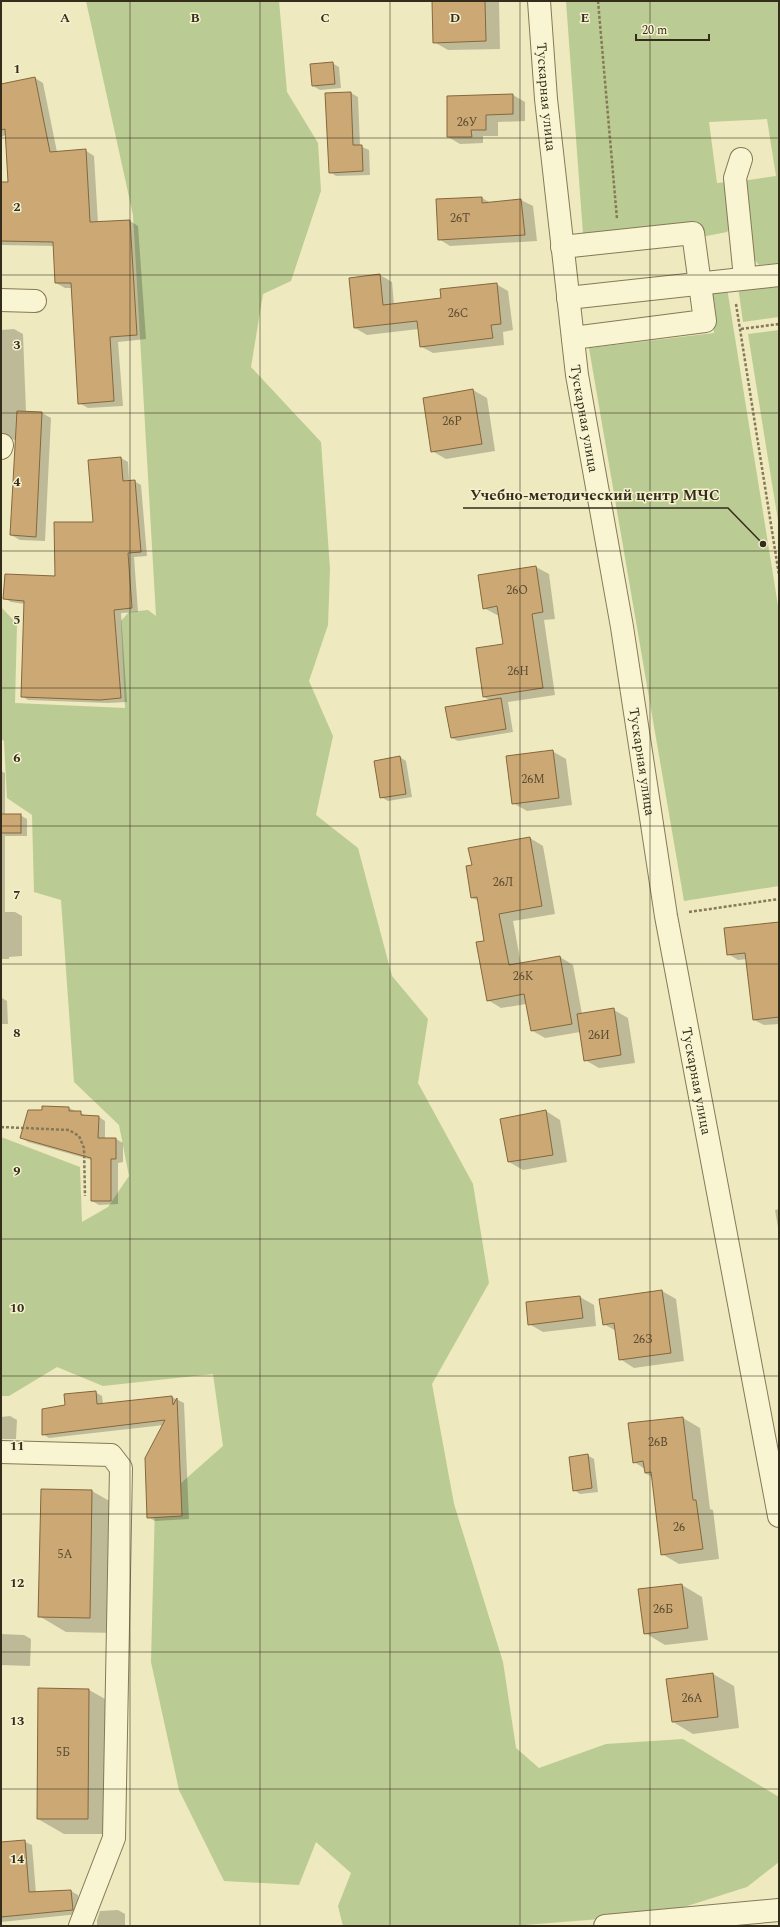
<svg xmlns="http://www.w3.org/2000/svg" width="780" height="1927" font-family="Spectral,serif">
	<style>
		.green { fill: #bacb93 }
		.shadow { fill: #0003 }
		.building { fill: #cca974; stroke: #85673d }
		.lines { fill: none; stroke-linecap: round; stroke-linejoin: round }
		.minor-casing { stroke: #867957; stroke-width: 24 }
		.path { stroke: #867957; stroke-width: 2.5; stroke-dasharray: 3 2; stroke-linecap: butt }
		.minor { stroke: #f9f4d1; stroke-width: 22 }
		.grid { fill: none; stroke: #352d1c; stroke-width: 1; stroke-opacity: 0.55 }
		.labels { text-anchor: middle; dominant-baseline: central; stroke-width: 3; stroke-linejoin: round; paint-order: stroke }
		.number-label { font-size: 12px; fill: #5b4c32 }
		.street-label { font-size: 14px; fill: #352d1c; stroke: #f5f1ce }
		.grid-label { font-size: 13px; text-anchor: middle; font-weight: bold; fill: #352d1c; stroke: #f5f1ce; stroke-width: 3; stroke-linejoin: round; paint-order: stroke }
		.leader { fill: none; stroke: #352d1c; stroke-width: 1.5 }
		.callout-dot { fill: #352d1c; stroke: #f5f1ce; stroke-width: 1.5 }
		.callout-label { font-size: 15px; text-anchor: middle; font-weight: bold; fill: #352d1c; stroke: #f5f1ce; stroke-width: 3; stroke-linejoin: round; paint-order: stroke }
	</style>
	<rect width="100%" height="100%" fill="#eee9be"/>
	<!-- green -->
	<g class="green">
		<polygon points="86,1 279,1 287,92 318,143 321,191 291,281 263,294 251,367 321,442 330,569 328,625 309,681 333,736 316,815 358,848 392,976 428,1019 418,1083 473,1184 489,1283 432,1384 454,1504 503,1662 516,1748 539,1768 606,1744 683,1739 779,1797 779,1862 747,1887 662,1914 513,1926 343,1926 338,1906 351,1873 316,1842 299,1885 224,1881 179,1790 151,1662 155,1506 223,1446 213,1374 103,1386 57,1367 9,1396 1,1396 1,1137 80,1167 82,1222 108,1207 129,1176 119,1125 74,1082 61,900 34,892 32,815 7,798 4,741 1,739 1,607 17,624 15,703 125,708 121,621 129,612 148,610 156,616 133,215"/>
		<polygon points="566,1 779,1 779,263 759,265 753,258 742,181 776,176 767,119 709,122 717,183 727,182 732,222 727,232 701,237 699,224 583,234"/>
		<polygon points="779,282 779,317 743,322 738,286"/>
		<polygon points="727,288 779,612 779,886 684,901 589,348 714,333 708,290"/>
		<polygon points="779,330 779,527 748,334"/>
	</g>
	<!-- shadow -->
	<g class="shadow">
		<polygon points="433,1 499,2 500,49 448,50 434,42"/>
		<polygon points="332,63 339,67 341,88 320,90 313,86"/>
		<polygon points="35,78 43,83 57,152 85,150 94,156 98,223 130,221 138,226 146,339 118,342 123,406 88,408 79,403 72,288 65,288 56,283 54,246 1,245 1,183 9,183 6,135 1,137 1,85"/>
		<polygon points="351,93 358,97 360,146 369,150 370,175 336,176 330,172"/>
		<polygon points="513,95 525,102 525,121 498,122 498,136 483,136 483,143 460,144 448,137"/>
		<polygon points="482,198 491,203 521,200 533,206 537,241 450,246 439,239"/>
		<polygon points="380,275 392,282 394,305 442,299 496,284 508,291 513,330 503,332 504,345 433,353 420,346 419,329 367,335 355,328"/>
		<polygon points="14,329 23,334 26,412 42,413 51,418 45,541 20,540 11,535 16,441 9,437 1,444 1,330"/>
		<polygon points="473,390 487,398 495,451 446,459 432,451"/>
		<polygon points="121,458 128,462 129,481 134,481 141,485 147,556 134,557 138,612 121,613 127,702 108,703 28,700 22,696 25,604 11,602 4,598 56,577 94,523 89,461"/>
		<polygon points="536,567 549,574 555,619 544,620 555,695 508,702 513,732 458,741 452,738 491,701 484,697 504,645 499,615 497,615 484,608 479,576"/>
		<polygon points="552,751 566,759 572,805 527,811 513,803"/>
		<polygon points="400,757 406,761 412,797 388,801 381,797"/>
		<polygon points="1,771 5,773 5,815 20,815 27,819 27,836 5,836 5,912 15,912 22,916 22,956 9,957 9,959 2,959 2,998 7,1001 8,1024 1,1024"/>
		<polygon points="530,838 543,846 555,914 513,921 521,964 560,957 573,965 582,1014 614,1010 628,1018 635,1063 599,1068 585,1060 580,1032 545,1038 531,1030 526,1004 501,1008 488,1000 486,942 479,901 472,898 473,866"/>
		<polygon points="779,923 779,1024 764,1025 754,1020 747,959 738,960 728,954"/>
		<polygon points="69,1108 87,1116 99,1117 105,1121 105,1139 116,1139 123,1143 123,1162 118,1163 118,1204 99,1205 92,1201 92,1160 28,1142 22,1138 43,1111"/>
		<polygon points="546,1111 560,1120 567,1162 523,1170 509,1162"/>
		<polygon points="779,1209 779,1233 775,1210"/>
		<polygon points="662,1291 676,1299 684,1361 634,1368 620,1359 616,1331 604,1324"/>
		<polygon points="580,1297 594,1305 596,1326 543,1332 529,1324"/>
		<polygon points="95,1392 102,1396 103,1404 172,1397 184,1403 189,1519 155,1521 148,1517 164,1425 49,1438 43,1434 66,1406"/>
		<polygon points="10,1416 17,1420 16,1439 1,1439 1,1417"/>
		<polygon points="683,1418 700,1428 710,1509 713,1510 719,1559 679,1564 662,1554 652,1477 645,1473 645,1469 634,1462"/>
		<polygon points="587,1455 594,1459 598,1492 580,1494 574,1490"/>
		<polygon points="92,1491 118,1506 116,1633 66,1632 39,1616"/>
		<polygon points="682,1585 702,1597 708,1640 665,1645 645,1633"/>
		<polygon points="1,1634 24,1635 31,1639 30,1666 1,1665"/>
		<polygon points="713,1674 734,1686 739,1728 693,1734 673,1722"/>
		<polygon points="39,1689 89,1690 116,1705 114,1834 64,1834 38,1819"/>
		<polygon points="25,1842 32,1845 36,1893 71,1891 78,1895 79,1914 1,1922 1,1843"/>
		<polygon points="118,1910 125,1914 125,1926 97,1926 97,1920 100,1911"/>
	</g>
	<!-- building -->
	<g class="building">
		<polygon points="432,1 485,1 486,41 433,43"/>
		<polygon points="333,62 335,84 312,86 310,64"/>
		<polygon points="35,77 50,152 86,149 90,222 130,220 137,335 110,337 114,401 78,404 71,283 55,283 53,242 1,241 1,182 8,182 5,129 1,130 1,84"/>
		<polygon points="351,92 353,145 362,145 363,171 329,173 325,93"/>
		<polygon points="513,94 513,114 486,115 486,130 471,130 472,137 447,137 447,96"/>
		<polygon points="482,197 482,203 521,199 525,235 438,240 436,199"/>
		<polygon points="380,274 383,305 441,298 440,289 497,283 501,324 491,325 493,338 420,347 417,321 354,328 349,278"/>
		<polygon points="473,389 482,444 431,452 423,398"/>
		<polygon points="17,411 42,412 36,537 10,535"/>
		<polygon points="121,457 123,481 135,480 141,552 128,553 132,608 114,610 121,698 100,700 21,697 24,601 3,599 5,574 55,576 54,522 93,522 88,460"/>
		<polygon points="536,566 543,612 532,614 543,688 483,697 476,648 503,644 497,606 483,609 478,575"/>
		<polygon points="501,698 506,729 451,738 445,707"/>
		<polygon points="553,750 559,798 512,804 506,756"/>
		<polygon points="400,756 406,794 380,798 374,761"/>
		<rect x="1" y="814" width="20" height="19"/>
		<polygon points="530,837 542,906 499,914 509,965 560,956 572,1024 531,1031 524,994 487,1001 476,942 484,941 477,897 471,898 466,866 472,865 468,848"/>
		<polygon points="779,922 779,1017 753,1020 745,953 727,955 724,928"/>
		<polygon points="614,1008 621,1055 584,1061 577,1014"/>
		<polygon points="42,1106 69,1107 69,1111 81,1111 81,1115 99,1116 98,1138 116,1138 116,1159 111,1159 111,1201 91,1201 91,1158 20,1138 28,1110 42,1110"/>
		<polygon points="546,1110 553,1155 508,1162 500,1119"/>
		<polygon points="662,1290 671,1353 619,1360 614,1323 603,1325 599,1299"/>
		<polygon points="580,1296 583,1318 528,1325 526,1302"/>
		<polygon points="96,1391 97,1404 172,1396 173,1405 177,1398 182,1516 147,1518 145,1458 165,1420 42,1435 42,1409 65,1405 64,1394"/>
		<polygon points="683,1417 693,1500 696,1500 703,1549 661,1555 651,1472 645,1473 643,1461 633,1463 628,1423"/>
		<polygon points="588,1454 592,1488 573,1491 569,1457"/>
		<polygon points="41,1489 92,1490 90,1618 38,1617"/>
		<polygon points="682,1584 688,1628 644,1634 638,1589"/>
		<polygon points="713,1673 718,1717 672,1722 666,1679"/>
		<polygon points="38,1688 89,1689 88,1819 37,1819"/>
		<polygon points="25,1840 29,1892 71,1890 73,1910 1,1917 1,1842"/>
	</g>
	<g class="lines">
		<defs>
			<g id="minor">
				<path id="s1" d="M539 1 546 99 577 375 622 627 666 916 779 1516"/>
				<polyline points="741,159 735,178 745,278"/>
				<polyline points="562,247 693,233 705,321 573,338"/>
				<polyline points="568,298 779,275"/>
				<polyline points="1,300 35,301"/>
				<polyline points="1,448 2,445"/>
				<polyline points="1,1452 111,1455 121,1468 114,1838 80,1926"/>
				<polyline points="605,1926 779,1910"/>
			</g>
		</defs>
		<!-- minor casing -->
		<use href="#minor" class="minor-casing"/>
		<!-- path -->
		<g class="path">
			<polyline points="598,1 617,219"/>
			<polyline points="736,304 779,575"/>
			<polyline points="741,329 779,324"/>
			<polyline points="689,912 779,899"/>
			<polyline points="1,1127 69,1130 79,1136 84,1148 85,1196"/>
		</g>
		<!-- minor -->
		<use href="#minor" class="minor"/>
	</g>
	<!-- grid -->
	<path class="grid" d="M130 1V1926M260 1V1926M390 1V1926M520 1V1926M650 1V1926M1 138H779M1 275H779M1 413H779M1 551H779M1 688H779M1 826H779M1 964H779M1 1101H779M1 1239H779M1 1376H779M1 1514H779M1 1652H779M1 1789H779"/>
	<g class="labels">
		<!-- number labels -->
		<g class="number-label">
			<text x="467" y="122">26У</text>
			<text x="460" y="218">26Т</text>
			<text x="458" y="313">26С</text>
			<text x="452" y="421">26Р</text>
			<text x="517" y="590">26О</text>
			<text x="518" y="671">26Н</text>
			<text x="533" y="779">26М</text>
			<text x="503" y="882">26Л</text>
			<text x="523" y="976">26К</text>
			<text x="599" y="1035">26И</text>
			<text x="643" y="1339">26З</text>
			<text x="658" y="1442">26В</text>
			<text x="679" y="1527">26</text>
			<text x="65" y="1554">5А</text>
			<text x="663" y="1609">26Б</text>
			<text x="692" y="1698">26А</text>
			<text x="63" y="1752">5Б</text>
		</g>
		<!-- street labels -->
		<g class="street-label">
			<text stroke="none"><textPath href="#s1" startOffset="96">Тускарная улица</textPath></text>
			<text stroke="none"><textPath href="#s1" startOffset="420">Тускарная улица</textPath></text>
			<text stroke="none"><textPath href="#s1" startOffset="768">Тускарная улица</textPath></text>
			<text stroke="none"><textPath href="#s1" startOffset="1092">Тускарная улица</textPath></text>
		</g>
	</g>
	<g class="grid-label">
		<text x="65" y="22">A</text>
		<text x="195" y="22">B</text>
		<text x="325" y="22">C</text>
		<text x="455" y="22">D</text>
		<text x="585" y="22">E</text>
		<text x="17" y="73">1</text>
		<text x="17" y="211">2</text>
		<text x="17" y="349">3</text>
		<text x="17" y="486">4</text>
		<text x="17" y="624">5</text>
		<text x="17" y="762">6</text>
		<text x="17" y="899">7</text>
		<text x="17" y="1037">8</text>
		<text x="17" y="1175">9</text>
		<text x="17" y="1312">10</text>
		<text x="17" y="1450">11</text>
		<text x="17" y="1587">12</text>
		<text x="17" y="1725">13</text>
		<text x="17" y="1863">14</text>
	</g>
	<!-- callouts -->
	<path class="leader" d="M763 544L728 508H463"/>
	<circle class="callout-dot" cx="763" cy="544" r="4"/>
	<g class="callout-label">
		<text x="595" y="500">Учебно-методический центр МЧС</text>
	</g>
	<!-- border -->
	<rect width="780" height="1927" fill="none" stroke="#352d1c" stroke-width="4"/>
	<!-- scale -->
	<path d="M636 34v6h73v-6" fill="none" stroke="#352d1c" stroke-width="2"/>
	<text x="642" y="34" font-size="12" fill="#352d1c" stroke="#f5f1ce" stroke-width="3" paint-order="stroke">20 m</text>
</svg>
